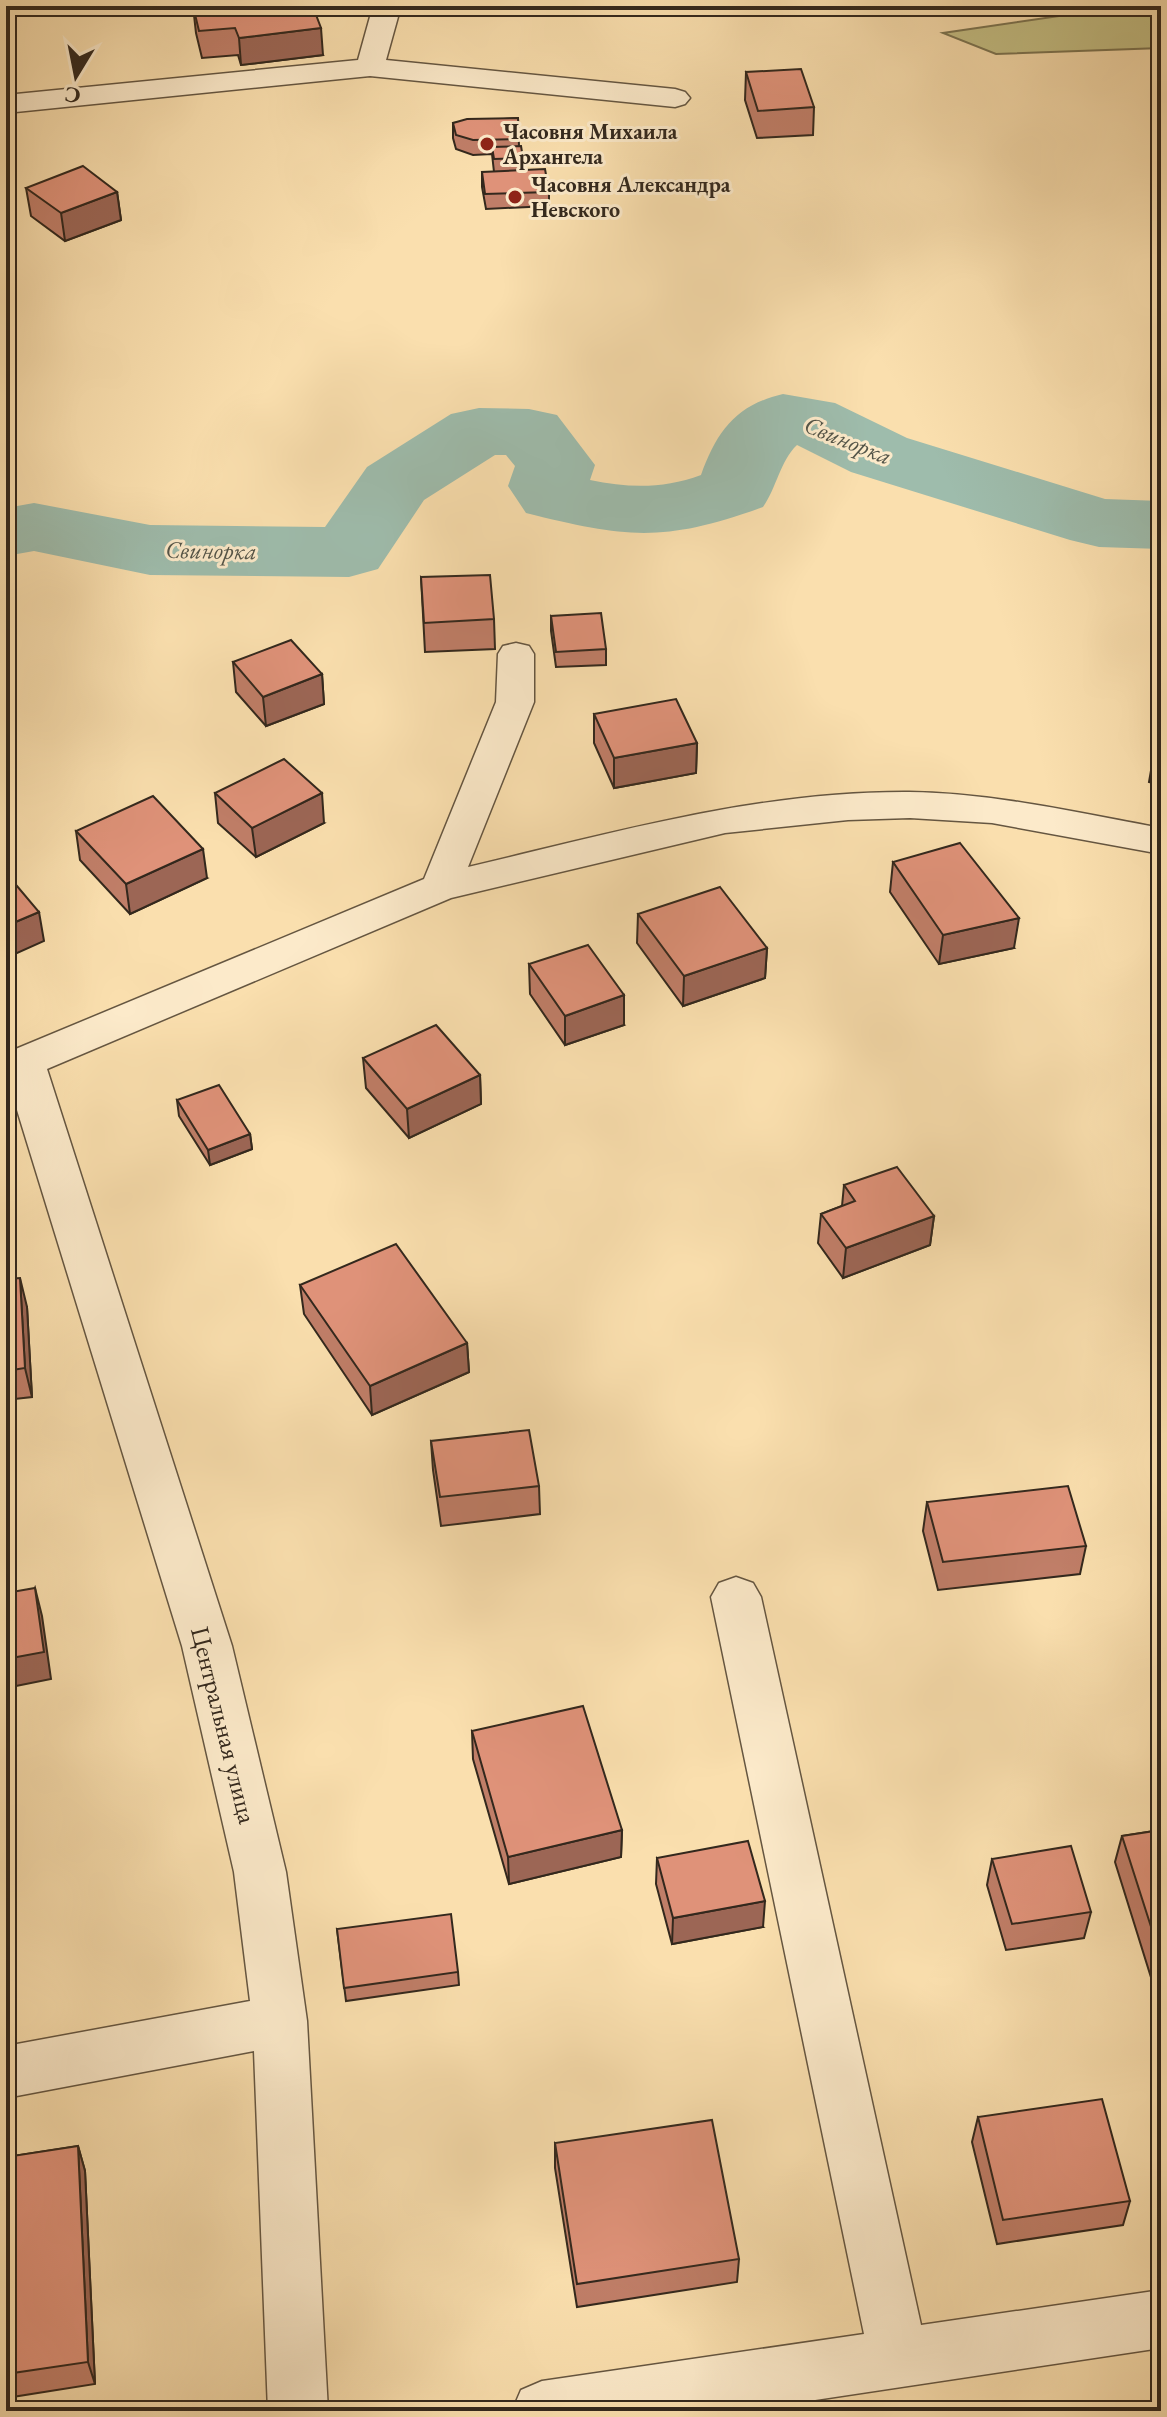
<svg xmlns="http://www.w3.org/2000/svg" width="1167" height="2417" font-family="'EB Garamond',serif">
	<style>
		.green { fill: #c5c085; stroke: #7c7451; stroke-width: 2 }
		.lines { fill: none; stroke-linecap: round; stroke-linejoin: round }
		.river { fill: #9ebcac; fill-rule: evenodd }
		.minor-casing { stroke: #655641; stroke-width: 3 }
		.minor { fill: #fceaca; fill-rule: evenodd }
		.wall { fill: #c07e68; stroke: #33281d; stroke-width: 2 }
		.shaded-wall { fill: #9c6655; stroke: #33281d; stroke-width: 2 }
		.building { fill: #df9279; stroke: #33281d; stroke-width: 2 }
		.poi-dot { fill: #8f2418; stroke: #fceaca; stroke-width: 3 }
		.labels { text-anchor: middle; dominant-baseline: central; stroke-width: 6; stroke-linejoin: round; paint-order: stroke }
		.far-poi-label { font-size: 22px; font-weight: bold; fill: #33281d; stroke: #fceaca; text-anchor: start }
		.far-water-label { font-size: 24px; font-style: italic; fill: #535448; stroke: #fceaca }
		.street-label { font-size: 26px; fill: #33281d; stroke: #fceaca }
	</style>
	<rect width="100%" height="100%" fill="#fadfae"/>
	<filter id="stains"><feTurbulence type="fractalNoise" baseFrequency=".0025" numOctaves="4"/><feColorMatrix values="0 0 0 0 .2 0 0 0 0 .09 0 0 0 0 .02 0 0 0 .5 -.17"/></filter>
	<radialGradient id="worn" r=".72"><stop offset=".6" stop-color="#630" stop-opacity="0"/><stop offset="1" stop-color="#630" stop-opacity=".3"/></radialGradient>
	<!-- green -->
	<polygon class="green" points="1128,6 1161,6 1161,48 996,54 943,33"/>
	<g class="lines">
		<!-- river -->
		<path class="river" d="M783 394 835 403 907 438 1105 499 1161 501V549L1099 547 1070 540 851 472 797 445C780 461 777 487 763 507 664 543 626 538 526 513L508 486 515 466 506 455H495L424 500 378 569 349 577 150 575 34 551 6 556V508L34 503 150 525 325 527 367 467 451 414 479 408 529 409 557 415 595 465 590 480C629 488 663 489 701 475 717 431 736 405 783 394Z"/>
		<defs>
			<g id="minor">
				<polygon points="373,6 401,6 386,60 675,89 685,92 690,98 685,104 675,107 370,76 6,113 6,95 358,60"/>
				<path d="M516 643 529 646 534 654V702L468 867C613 833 758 791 909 792 994 793 1078 813 1161 828V854L992 823 910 818 848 820 725 833 451 898 47 1069 232 1646 286 1872 307 2021 328 2411H268L254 2051 6 2098V2046L250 2001 234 1872 182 1646 9 1084 6 1085V1053L424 879 496 702 498 654 503 646Z"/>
				<polygon points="736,1577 753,1583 761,1597 921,2325 1161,2290 1161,2348 742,2411 512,2411 521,2390 542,2381 864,2334 711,1597 719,1583"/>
			</g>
		</defs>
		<!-- minor casing -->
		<use href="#minor" class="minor-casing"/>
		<!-- minor -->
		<use href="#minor" class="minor"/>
	</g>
	<!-- wall -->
	<g class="wall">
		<polygon points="193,6 291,10 323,55 241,65 238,55 202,58 196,33"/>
		<polygon points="746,72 814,107 813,135 757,138 745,100"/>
		<polygon points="518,118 519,146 523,158 523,170 549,192 549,206 486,209 482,187 482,172 494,172 492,154 473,155 456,149 453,138 453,123"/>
		<polygon points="26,188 117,192 121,220 65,241 31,216"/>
		<polygon points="421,577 494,619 495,649 425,652"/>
		<polygon points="551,616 606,649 606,665 556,667 551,631"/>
		<polygon points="233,662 322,674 324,704 266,726 236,692"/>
		<polygon points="594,714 697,743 696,773 614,788 594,743"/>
		<polygon points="1161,732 1161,785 1149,782 1154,753"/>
		<polygon points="215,793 324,823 256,857 218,823"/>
		<polygon points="76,831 207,878 130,914 80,860"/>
		<polygon points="893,862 1014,948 939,964 890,892"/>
		<polygon points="638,914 767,948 765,978 683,1006 637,943"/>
		<polygon points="529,964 624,1025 565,1045 530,994"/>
		<polygon points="363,1058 480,1075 481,1104 409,1138 366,1088"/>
		<polygon points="177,1100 250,1134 252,1149 210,1165 179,1116"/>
		<polygon points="844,1185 934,1216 930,1245 843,1278 818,1243 821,1214 842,1206"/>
		<polygon points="6,1279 27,1307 32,1397 6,1400"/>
		<polygon points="300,1285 467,1343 469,1372 372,1415 304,1314"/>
		<polygon points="431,1441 539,1486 540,1514 441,1526 433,1470"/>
		<polygon points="927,1502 1086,1546 1080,1574 938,1590 923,1531"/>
		<polygon points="472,1731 622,1830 621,1857 509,1884 473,1759"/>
		<polygon points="1161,1830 1161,2002 1159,2003 1115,1862 1122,1836"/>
		<polygon points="657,1858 763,1927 672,1944 656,1884"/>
		<polygon points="992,1859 1091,1912 1084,1938 1006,1950 987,1885"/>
		<polygon points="337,1929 458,1972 459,1985 346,2001"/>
		<polygon points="978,2117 1130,2201 1123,2225 997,2244 972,2142"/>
		<polygon points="555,2143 739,2259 737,2282 577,2307 555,2168"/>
		<polygon points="78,2146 85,2171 95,2384 6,2398 6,2157"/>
	</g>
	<!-- shaded-wall -->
	<g class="shaded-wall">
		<polygon points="321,28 323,55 241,65 239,38"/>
		<polygon points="117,192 121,220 65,241 61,213"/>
		<polygon points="322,674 324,704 266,726 263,697"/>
		<polygon points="697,743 696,773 614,788 614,758"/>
		<polygon points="322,793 324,823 256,857 252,828"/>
		<polygon points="203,849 207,878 130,914 126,884"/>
		<polygon points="39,912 44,941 6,958 6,926"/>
		<polygon points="1019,918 1014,948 939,964 943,935"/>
		<polygon points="767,948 765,978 683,1006 684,976"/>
		<polygon points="624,995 624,1025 565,1045 565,1016"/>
		<polygon points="480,1075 481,1104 409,1138 407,1109"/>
		<polygon points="250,1134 252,1149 210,1165 208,1150"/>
		<polygon points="934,1216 930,1245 843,1278 846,1248"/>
		<polygon points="20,1278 27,1307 32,1397 25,1368"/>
		<polygon points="467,1343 469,1372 372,1415 370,1386"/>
		<polygon points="35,1588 42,1616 51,1679 6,1688 6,1659"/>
		<polygon points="622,1830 621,1857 509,1884 508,1857"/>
		<polygon points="765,1901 763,1927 672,1944 673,1918"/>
		<polygon points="78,2146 85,2171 95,2384 88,2362"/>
	</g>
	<!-- building -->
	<g class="building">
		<polygon points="193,6 290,6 291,10 313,7 321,28 239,38 235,28 199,31"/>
		<polygon points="801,69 814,107 758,111 746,72"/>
		<polygon points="518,118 519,139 473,140 456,135 453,123 467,119"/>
		<polygon points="521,146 523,158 494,159 492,147"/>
		<polygon points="83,166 117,192 61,213 26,188"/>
		<polygon points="545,169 549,192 485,194 482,172"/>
		<polygon points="490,575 494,619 424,623 421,577"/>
		<polygon points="601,613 606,649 556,652 551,616"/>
		<polygon points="291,640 322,674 263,697 233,662"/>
		<polygon points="676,699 697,743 614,758 594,714"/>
		<polygon points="1161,732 1161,754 1154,753"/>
		<polygon points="284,759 322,793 252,828 215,793"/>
		<polygon points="153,796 203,849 126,884 76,831"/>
		<polygon points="960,843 1019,918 943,935 893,862"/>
		<polygon points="6,873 39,912 6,926"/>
		<polygon points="720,887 767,948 684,976 638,914"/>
		<polygon points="588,945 624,995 565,1016 529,964"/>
		<polygon points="436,1025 480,1075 407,1109 363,1058"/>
		<polygon points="219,1085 250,1134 208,1150 177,1100"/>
		<polygon points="897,1167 934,1216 846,1248 821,1214 855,1201 844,1185"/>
		<polygon points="396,1244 467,1343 370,1386 300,1285"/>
		<polygon points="20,1278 25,1368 6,1371 6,1279"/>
		<polygon points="529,1430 539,1486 440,1497 431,1441"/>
		<polygon points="1068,1486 1086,1546 943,1562 927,1502"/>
		<polygon points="35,1588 44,1652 6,1659 6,1593"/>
		<polygon points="583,1706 622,1830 508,1857 472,1731"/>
		<polygon points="1161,1830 1161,1958 1122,1836"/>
		<polygon points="748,1841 765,1901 673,1918 657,1858"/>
		<polygon points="1071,1846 1091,1912 1012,1924 992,1859"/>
		<polygon points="451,1914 458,1972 344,1988 337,1929"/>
		<polygon points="1102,2099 1130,2201 1003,2220 978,2117"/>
		<polygon points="712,2120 739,2259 577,2284 555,2143"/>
		<polygon points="78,2146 88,2362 6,2374 6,2157"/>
	</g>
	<!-- markers -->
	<g class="poi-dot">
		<circle cx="487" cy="144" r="8"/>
		<circle cx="515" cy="197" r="8"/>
	</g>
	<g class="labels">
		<!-- far-poi labels -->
		<g class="far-poi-label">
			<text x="503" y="131">Часовня Михаила<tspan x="503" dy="25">Архангела</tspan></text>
			<text x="531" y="184">Часовня Александра<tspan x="531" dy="25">Невского</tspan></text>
		</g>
		<!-- far-water labels -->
		<g class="far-water-label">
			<text transform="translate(848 440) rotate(22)">Свинорка</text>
			<text transform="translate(211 550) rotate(1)">Свинорка</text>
		</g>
		<!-- street labels -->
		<g class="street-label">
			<text transform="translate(224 1725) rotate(76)">Центральная улица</text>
		</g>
	</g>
	<!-- margin -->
	<rect width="1167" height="2417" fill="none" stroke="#fadfae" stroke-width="32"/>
	<rect x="8" y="8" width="1151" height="2401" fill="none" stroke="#33281d" stroke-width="4"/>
	<rect x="16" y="16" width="1135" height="2385" fill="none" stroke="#33281d" stroke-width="2"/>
	<!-- north arrow -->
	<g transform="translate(76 76) rotate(190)" stroke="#fceaca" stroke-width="6" paint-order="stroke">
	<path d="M0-6L14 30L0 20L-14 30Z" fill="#33281d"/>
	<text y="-12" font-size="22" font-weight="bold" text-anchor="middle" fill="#33281d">С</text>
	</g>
	<rect width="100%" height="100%" filter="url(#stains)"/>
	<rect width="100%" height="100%" fill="url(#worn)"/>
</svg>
